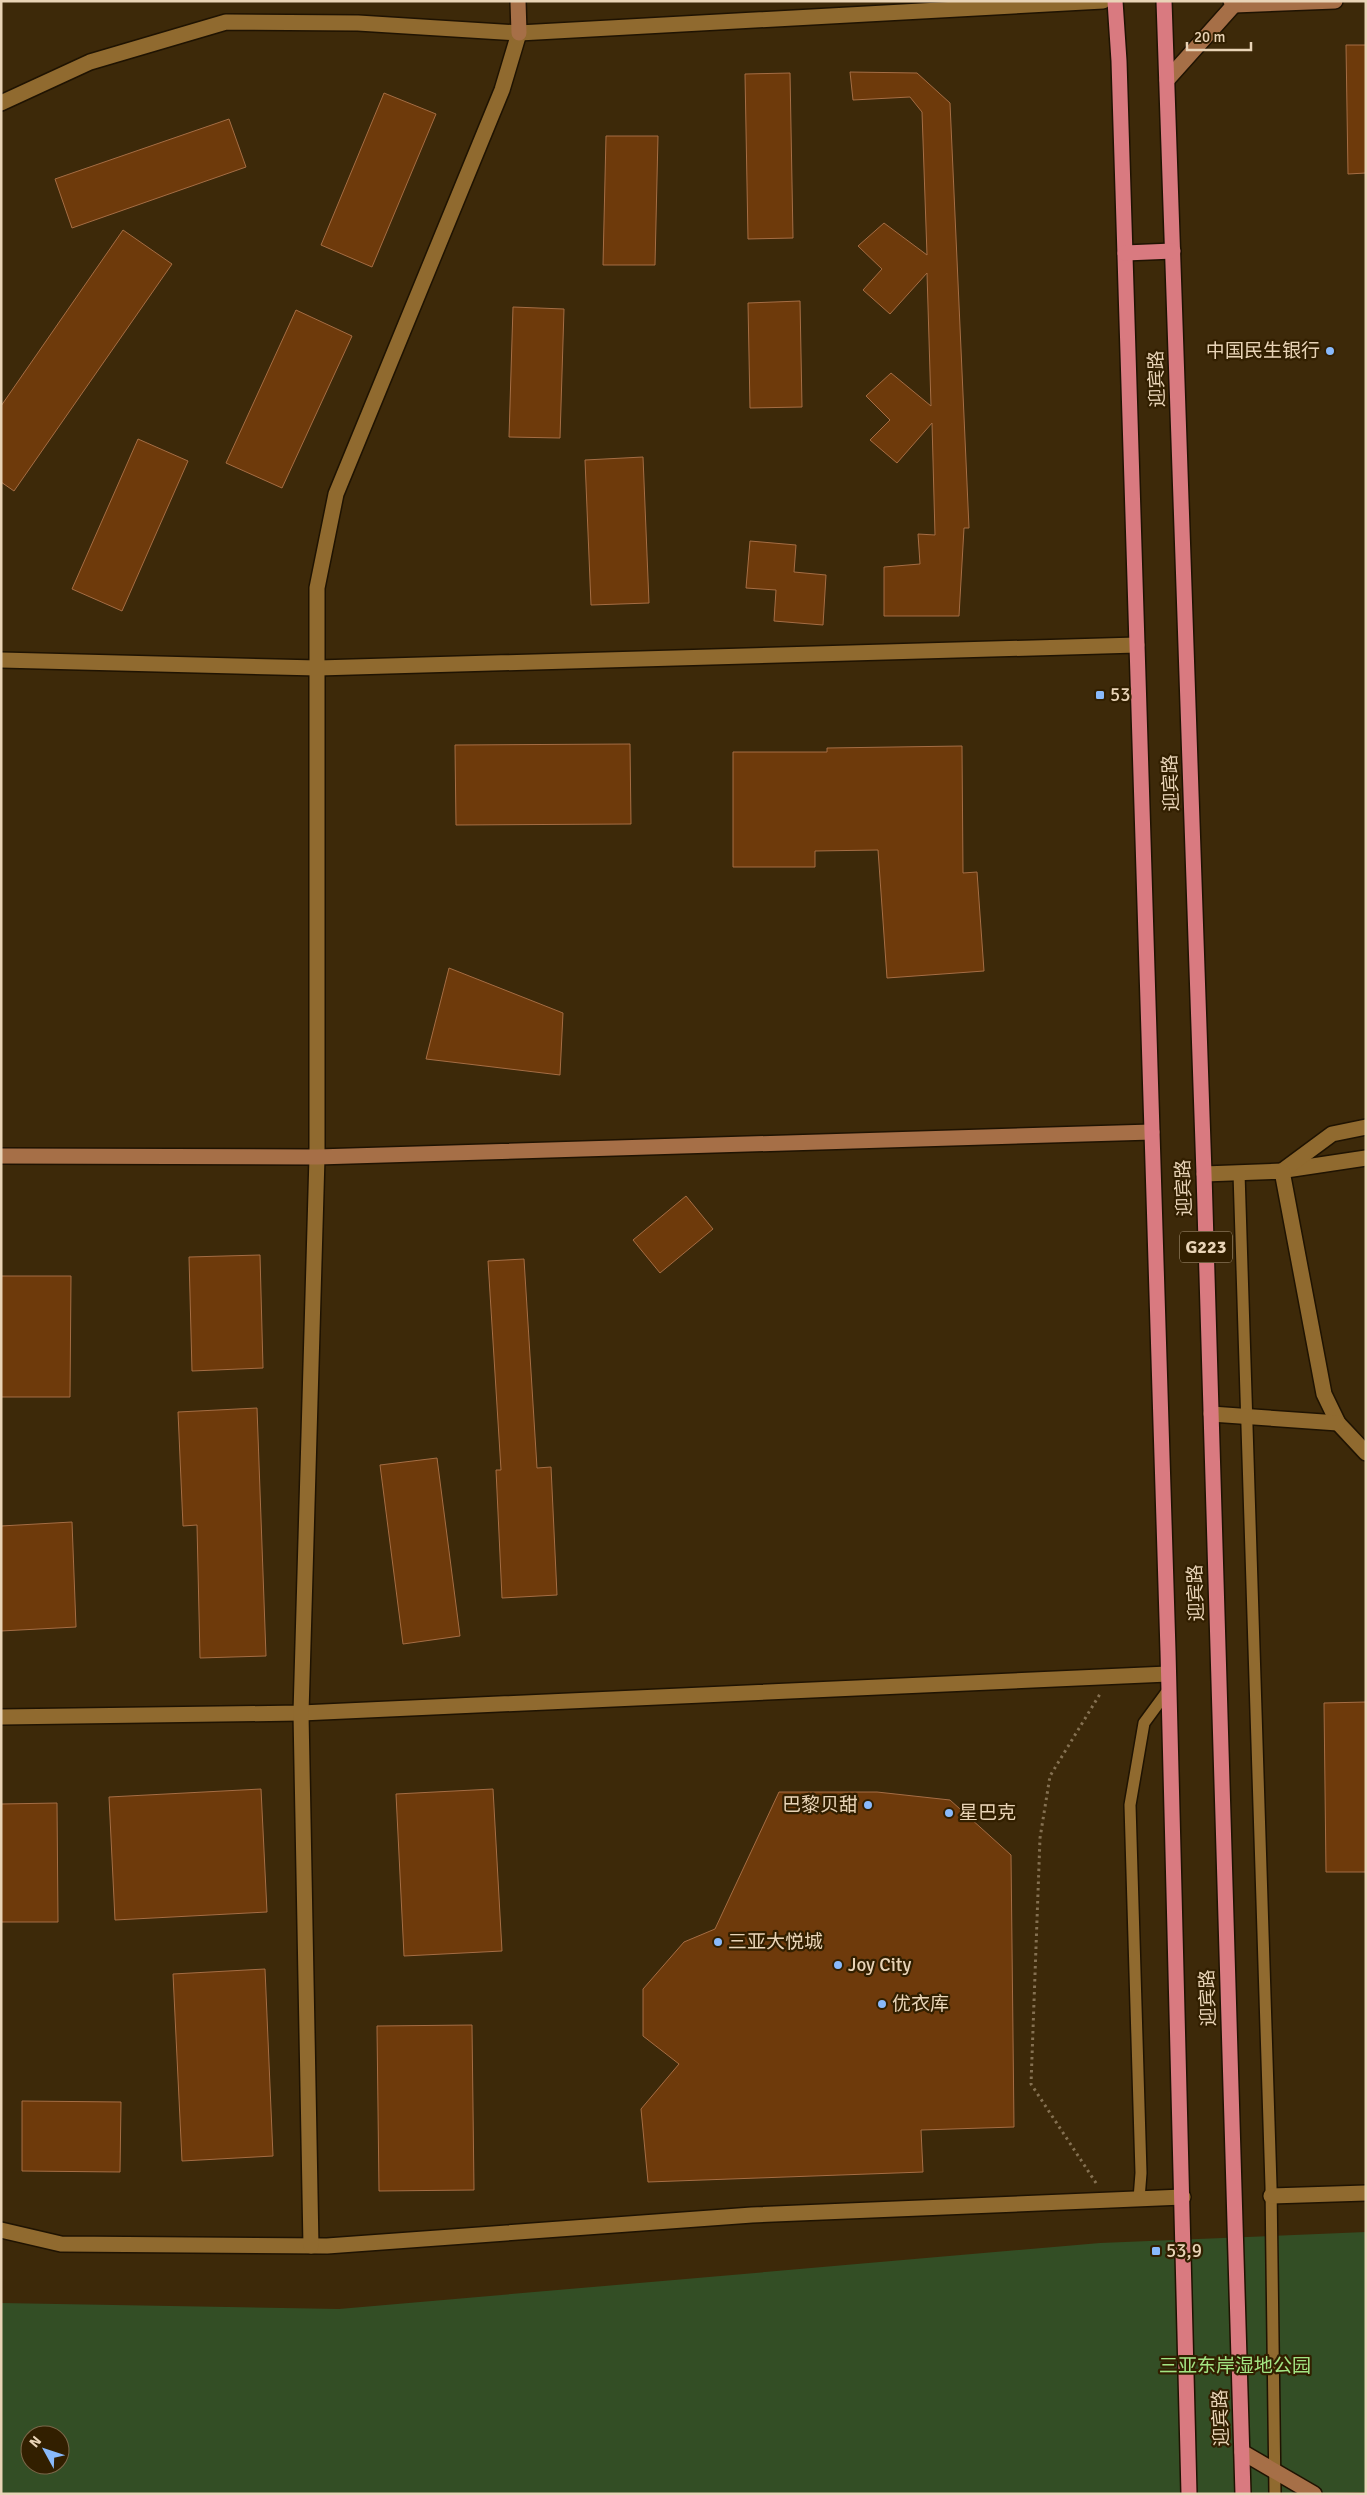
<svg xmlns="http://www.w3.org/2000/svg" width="1367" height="2495" font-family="Signika,'Noto Sans SC',sans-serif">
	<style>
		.green { fill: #334e25; fill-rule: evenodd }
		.building { fill: #6e3a0b; stroke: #a56d44 }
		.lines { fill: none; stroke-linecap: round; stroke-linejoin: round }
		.lane-casing { stroke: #1f1302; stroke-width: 14 }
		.street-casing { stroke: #1f1302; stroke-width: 18 }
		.secondary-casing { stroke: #1f1302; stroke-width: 18 }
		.highway-casing { stroke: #1f1302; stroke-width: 18 }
		.path { stroke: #857152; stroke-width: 3; stroke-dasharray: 2.5 4; stroke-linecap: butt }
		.lane { stroke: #906a2f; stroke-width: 11 }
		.street { stroke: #906a2f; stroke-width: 15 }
		.secondary { stroke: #a66f47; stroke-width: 15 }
		.highway { stroke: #d97a80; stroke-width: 15 }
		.poi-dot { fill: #89bafc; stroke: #321f00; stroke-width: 2 }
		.labels { text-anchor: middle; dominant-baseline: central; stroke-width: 4.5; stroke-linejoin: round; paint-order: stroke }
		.shield { fill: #321f00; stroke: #b29e80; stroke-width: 1 }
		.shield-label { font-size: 18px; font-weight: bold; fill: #e9d4b7 }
		.poi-label { font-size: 19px; fill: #e9d4b7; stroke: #321f00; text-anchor: start }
		.street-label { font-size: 19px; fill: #e9d4b7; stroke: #321f00 }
		.park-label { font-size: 19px; fill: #a3e583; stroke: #321f00 }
	</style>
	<rect width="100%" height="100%" fill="#3d2909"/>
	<!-- green -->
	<path class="green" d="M1366 2232V2492L1304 2494H1V2303L339 2309 1100 2243ZM30 2435H60V2465H30Z"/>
	<!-- building -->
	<g class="building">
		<polygon points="1346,45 1366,45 1366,173 1348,174"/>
		<polygon points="850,72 917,73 950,103 969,528 964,528 959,616 884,616 884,567 920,564 918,534 935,535 932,423 897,463 870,440 890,420 866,396 891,373 931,406 927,273 890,314 863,290 882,269 858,246 884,223 927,255 922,112 910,97 853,100"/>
		<polygon points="790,73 793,238 748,239 745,74"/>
		<polygon points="384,93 436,114 372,267 321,245"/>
		<polygon points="229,119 246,167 72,228 55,179"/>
		<polygon points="606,136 658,136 655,265 603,265"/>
		<polygon points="123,230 172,264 14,491 1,482 1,406"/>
		<polygon points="800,301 802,407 750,408 748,303"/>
		<polygon points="513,307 564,309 560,438 509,437"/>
		<polygon points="296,310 352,336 282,488 226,463"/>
		<polygon points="138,439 188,461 122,611 72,589"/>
		<polygon points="643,457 649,603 591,605 585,460"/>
		<polygon points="750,541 796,545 794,572 826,575 823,625 774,621 776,590 746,588"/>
		<polygon points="630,744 631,824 456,825 455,745"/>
		<polygon points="962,746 963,873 977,872 984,971 887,978 878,850 815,851 815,867 733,867 733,752 827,752 827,748"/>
		<polygon points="449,968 563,1013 560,1075 426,1059"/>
		<polygon points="686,1196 713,1229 660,1273 633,1240"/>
		<polygon points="260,1255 263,1368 192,1371 189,1257"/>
		<polygon points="524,1259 537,1468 551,1467 557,1595 502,1598 496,1470 501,1470 488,1261"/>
		<polygon points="1,1276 71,1276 70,1397 1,1397"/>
		<polygon points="257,1408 266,1656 200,1658 197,1525 183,1526 178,1412"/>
		<polygon points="437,1458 460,1636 403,1644 380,1465"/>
		<polygon points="72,1522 76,1627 1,1631 1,1526"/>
		<polygon points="1366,1702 1366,1872 1326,1872 1324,1703"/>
		<polygon points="261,1789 267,1912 115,1920 109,1797"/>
		<polygon points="493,1789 502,1951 404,1956 396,1794"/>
		<polygon points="779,1792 877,1792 950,1800 1011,1855 1014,2127 921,2130 923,2172 648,2182 641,2109 679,2064 643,2036 643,1989 684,1942 715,1929"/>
		<polygon points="57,1803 58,1922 1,1922 1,1804"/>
		<polygon points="265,1969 273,2156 182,2161 173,1974"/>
		<polygon points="472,2025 474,2190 379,2191 377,2026"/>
		<polygon points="22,2101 121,2102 120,2172 22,2171"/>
	</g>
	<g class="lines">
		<defs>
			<g id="lane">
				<polyline points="1239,1173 1271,2186 1275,2494"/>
				<polyline points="1139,2199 1141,2173 1130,1805 1144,1723 1169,1689"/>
			</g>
			<g id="street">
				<polyline points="1,103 90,62 226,22 358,23 519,33 1103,1"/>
				<polyline points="1,660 318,668 1137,645"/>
				<polyline points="1286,1170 1366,1158"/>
				<polyline points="1282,1171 1332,1134 1366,1127"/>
				<polyline points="1204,1174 1282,1171 1324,1394 1338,1423 1366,1453"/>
				<polyline points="1211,1414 1338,1423"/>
				<polyline points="1,1717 301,1713 1168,1674"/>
				<polyline points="1271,2196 1366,2193"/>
				<polyline points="1,2230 61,2244 327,2246 752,2215 1183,2197"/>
				<polyline points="311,2246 301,1713 317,1157 317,588 336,494 502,90 519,33"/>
			</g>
			<g id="secondary">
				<polyline points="518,1 519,33"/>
				<polyline points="1231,1 1234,5 1335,1"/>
				<polyline points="1167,80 1234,5"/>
				<polyline points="1,1156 317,1157 1152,1132"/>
				<polyline points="1242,2452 1314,2494"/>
			</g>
			<g id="highway">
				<polyline points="1115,1 1119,61 1168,1651 1189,2494"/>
				<polyline points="1164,1 1204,1174 1243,2494"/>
				<polyline points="1125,253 1173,251"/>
			</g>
		</defs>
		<!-- lane casing -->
		<use href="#lane" class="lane-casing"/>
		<!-- street casing -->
		<use href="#street" class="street-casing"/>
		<!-- secondary casing -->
		<use href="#secondary" class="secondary-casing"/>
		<!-- highway casing -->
		<use href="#highway" class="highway-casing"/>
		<!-- path -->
		<polyline class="path" points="1096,2183 1031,2084 1040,1838 1050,1776 1100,1694"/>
		<!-- lane -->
		<use href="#lane" class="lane"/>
		<!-- street -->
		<use href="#street" class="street"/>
		<!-- secondary -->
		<use href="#secondary" class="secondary"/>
		<!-- highway -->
		<use href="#highway" class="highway"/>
	</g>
	<!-- markers -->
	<g class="poi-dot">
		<circle cx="1330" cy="351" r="5"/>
		<rect x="1095" y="690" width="10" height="10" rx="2.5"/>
		<circle cx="868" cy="1805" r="5"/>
		<circle cx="949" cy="1813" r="5"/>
		<circle cx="718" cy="1942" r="5"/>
		<circle cx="838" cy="1965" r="5"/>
		<circle cx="882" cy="2004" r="5"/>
		<rect x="1151" y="2246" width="10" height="10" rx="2.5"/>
	</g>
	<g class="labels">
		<!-- shield labels -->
		<rect class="shield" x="1180" y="1231.5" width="52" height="31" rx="4"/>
		<g class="shield-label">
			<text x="1206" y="1247">G223</text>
		</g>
		<!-- poi labels -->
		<g class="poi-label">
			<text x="1320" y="351" text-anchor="end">中国民生银行</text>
			<text x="1110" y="695">53</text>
			<text x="858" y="1805" text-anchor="end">巴黎贝甜</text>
			<text x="959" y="1813">星巴克</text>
			<text x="728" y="1942">三亚大悦城</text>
			<text x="848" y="1965">Joy City</text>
			<text x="892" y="2004">优衣库</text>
			<text x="1166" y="2251">53,9</text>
		</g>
		<!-- street labels -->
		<g class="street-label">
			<text transform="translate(1157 379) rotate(-92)">迎宾路</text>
			<text transform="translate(1171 783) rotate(-92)">迎宾路</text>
			<text transform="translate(1184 1188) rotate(-92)">迎宾路</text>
			<text transform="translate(1196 1593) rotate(-92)">迎宾路</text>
			<text transform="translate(1208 1998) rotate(-92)">迎宾路</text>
			<text transform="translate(1221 2418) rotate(-92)">迎宾路</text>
		</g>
		<!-- park labels -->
		<g class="park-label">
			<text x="1235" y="2366">三亚东岸湿地公园</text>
		</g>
	</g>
	<!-- border -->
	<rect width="1367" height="2495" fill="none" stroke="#e9d4b7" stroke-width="5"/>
	<!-- north arrow -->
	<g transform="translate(45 2450) rotate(310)"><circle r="24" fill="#321f00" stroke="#7b6749"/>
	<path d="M0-4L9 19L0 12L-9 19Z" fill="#89bafc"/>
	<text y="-8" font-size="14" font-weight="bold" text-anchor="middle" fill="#e9d4b7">N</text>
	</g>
	<!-- scale -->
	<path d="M1187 42v8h64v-8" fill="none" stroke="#e9d4b7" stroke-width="2.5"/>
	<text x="1194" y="42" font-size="15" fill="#e9d4b7" stroke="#321f00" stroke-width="4" paint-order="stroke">20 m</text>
</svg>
